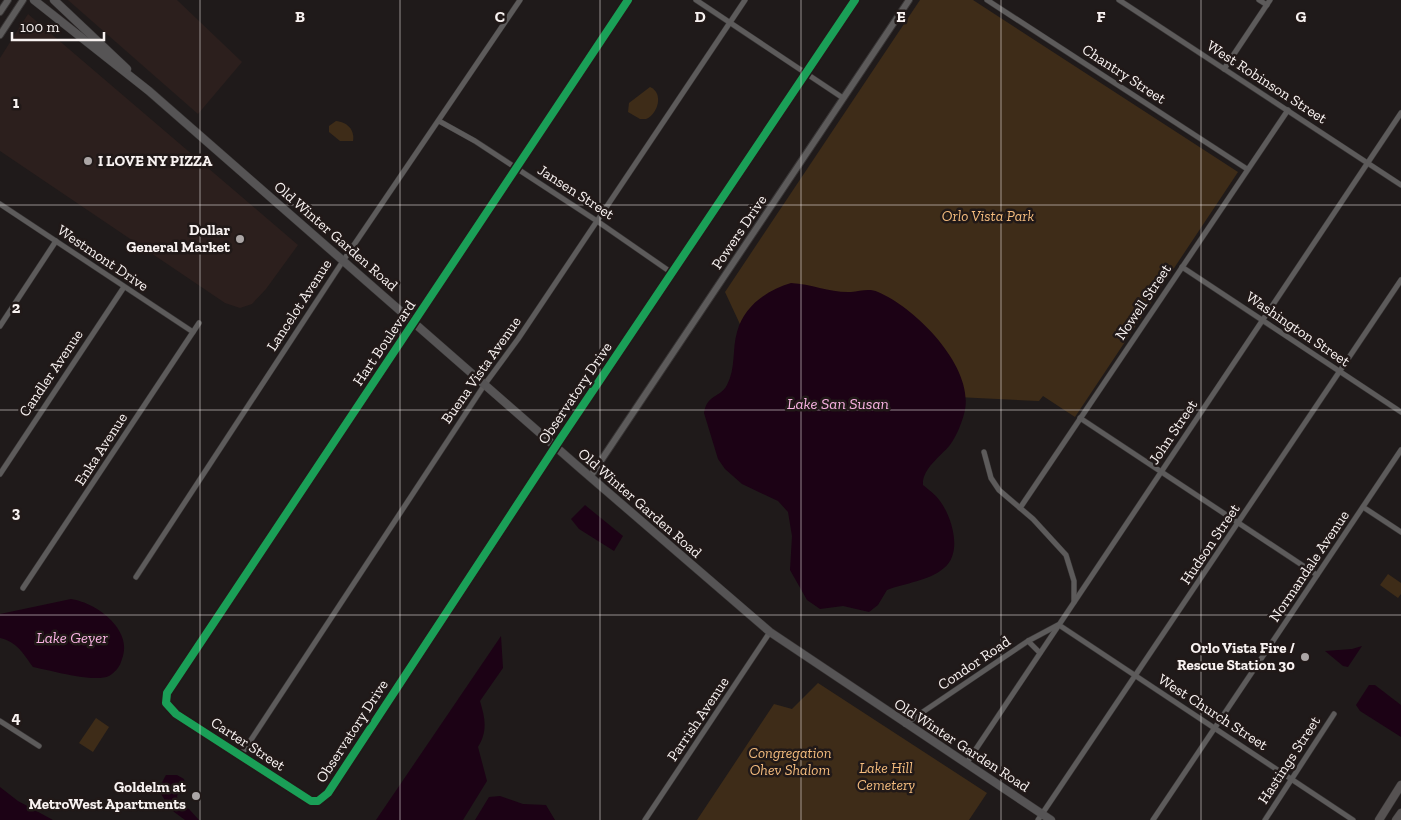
<svg xmlns="http://www.w3.org/2000/svg" width="1401" height="820" font-family="'Zilla Slab',serif">
	<style>
		.built { fill: #2c1f1d }
		.green { fill: #3e2c18 }
		.water { fill: #1c0215 }
		.lines { fill: none; stroke-linecap: round; stroke-linejoin: round }
		.minor-casing { stroke: #383535; stroke-width: 6 }
		.tertiary-casing { stroke: #383535; stroke-width: 8 }
		.secondary-casing { stroke: #383535; stroke-width: 9 }
		.primary-casing { stroke: #383535; stroke-width: 9 }
		.minor { stroke: #5d5b5b; stroke-width: 5 }
		.tertiary { stroke: #5d5b5b; stroke-width: 6 }
		.secondary { stroke: #565455; stroke-width: 8 }
		.primary { stroke: #565252; stroke-width: 8 }
		.cycleway-casing { stroke: #211918; stroke-width: 11 }
		.cycleway { stroke: #1a9f57; stroke-width: 8 }
		.grid { fill: none; stroke: #f8f2f1; stroke-width: 1; stroke-opacity: 0.55 }
		.poi-dot { fill: #aca6a6; stroke: #211918; stroke-width: 2 }
		.labels { text-anchor: middle; dominant-baseline: central; stroke-width: 5; stroke-linejoin: round; paint-order: stroke }
		.street-label { font-size: 15px; fill: #f8f2f1; stroke: #211918 }
		.poi-label { font-size: 15px; font-weight: bold; fill: #f8f2f1; stroke: #211918; text-anchor: end }
		.park-label { font-size: 15px; font-style: italic; fill: #f4bc7e; stroke: #211918 }
		.water-label { font-size: 16px; font-style: italic; fill: #f7b1e1; stroke: #211918 }
		.grid-label { font-size: 16px; text-anchor: middle; font-weight: bold; fill: #f8f2f1; stroke: #211918; stroke-width: 5; stroke-linejoin: round; paint-order: stroke }
	</style>
	<rect width="100%" height="100%" fill="#1f1a1a"/>
	<!-- built -->
	<g class="built">
		<polygon points="68,0 177,0 242,62 198,114"/>
		<polygon points="28,14 298,245 266,289 252,304 240,308 225,303 0,151 0,58"/>
	</g>
	<!-- green -->
	<g class="green">
		<polygon points="920,0 973,0 1238,172 1075,417 1043,396 1039,401 916,395 752,350 725,292"/>
		<path d="M650 87C664 93 658 114 646 119H640L628 112 629 103Z"/>
		<path d="M336 121C347 122 355 130 353 141H340L329 132V126Z"/>
		<polygon points="1388,574 1401,583 1401,594 1398,598 1380,585"/>
		<polygon points="818,683 987,793 969,820 697,820 774,704 792,709"/>
		<polygon points="96,718 109,727 93,752 79,743"/>
	</g>
	<!-- water -->
	<g class="water">
		<path d="M791 283C812 284 831 293 851 292 860 291 870 288 878 292 916 308 977 369 964 414 961 425 956 437 950 445 940 457 922 469 923 485 929 490 935 494 940 501 952 517 963 553 944 568 929 581 905 583 887 590L878 605 869 612 843 606 820 609 807 600 790 570 792 536 788 512 778 501 742 484 725 469 718 459 704 413C707 394 720 398 727 385 736 368 732 349 737 332 744 306 767 290 791 283Z"/>
		<polygon points="585,505 623,536 614,551 579,529 571,519"/>
		<path d="M71 599C98 603 136 632 121 662 119 668 114 673 109 676 94 683 49 670 33 667 23 653 17 642 0 638V614Z"/>
		<path d="M501 636 503 668 480 701C485 718 488 731 478 747L487 781 463 820H376Z"/>
		<polygon points="1362,646 1348,667 1343,666 1325,651 1352,649"/>
		<polygon points="1369,685 1375,685 1401,705 1401,737 1360,711 1356,705"/>
		<polygon points="166,775 177,775 184,779 185,784 177,796 178,802 189,809 199,820 185,820 170,809 160,792 161,784"/>
		<polygon points="0,787 18,801 53,820 0,820"/>
		<polygon points="500,796 523,804 546,805 555,820 475,820 489,797"/>
	</g>
	<g class="lines">
		<defs>
			<g id="minor">
				<polyline points="628,0 167,693 166,703 176,714 311,801 318,801 328,793 561,438 855,0"/>
				<polyline points="696,0 843,98"/>
				<polyline points="987,0 1247,169"/>
				<polyline points="1119,0 1401,185"/>
				<polyline points="1259,0 1267,5"/>
				<polyline points="1224,69 1270,0"/>
				<polyline points="439,121 475,141 597,221 672,273"/>
				<polyline points="0,204 193,332"/>
				<polyline points="1182,267 1401,412"/>
				<polyline points="0,326 56,241"/>
				<polyline points="1080,418 1317,575"/>
				<polyline points="984,452 991,478 999,490 1033,519 1066,555 1074,581 1074,602"/>
				<polyline points="0,474 124,287"/>
				<polyline points="1363,507 1401,532"/>
				<polyline points="1020,508 1288,110"/>
				<polyline points="136,577 343,261 520,0"/>
				<polyline points="23,588 199,323"/>
				<polyline points="1059,625 1353,820"/>
				<polyline points="1028,641 1040,653"/>
				<polyline points="0,721 39,746"/>
				<polyline points="905,724 1028,641 1058,625"/>
				<polyline points="241,755 485,384 518,339 745,0"/>
				<polyline points="966,764 1401,113"/>
				<polyline points="645,820 770,632"/>
				<polyline points="1038,820 1401,280"/>
				<polyline points="1153,820 1401,450"/>
				<polyline points="1265,820 1334,714"/>
			</g>
			<g id="tertiary">
				<polyline points="0,12 8,0"/>
				<polyline points="0,35 23,0"/>
				<polyline points="590,477 909,0"/>
			</g>
			<g id="secondary">
				<polyline points="34,0 149,91 581,469 770,632 1051,820"/>
				<polyline points="54,0 127,69"/>
			</g>
			<g id="primary">
				<polyline points="1379,820 1401,785"/>
				<polyline points="1396,820 1401,813"/>
			</g>
		</defs>
		<!-- minor casing -->
		<use href="#minor" class="minor-casing"/>
		<!-- tertiary casing -->
		<use href="#tertiary" class="tertiary-casing"/>
		<!-- secondary casing -->
		<use href="#secondary" class="secondary-casing"/>
		<!-- primary casing -->
		<use href="#primary" class="primary-casing"/>
		<!-- minor -->
		<use href="#minor" class="minor"/>
		<!-- tertiary -->
		<use href="#tertiary" class="tertiary"/>
		<!-- secondary -->
		<use href="#secondary" class="secondary"/>
		<!-- primary -->
		<use href="#primary" class="primary"/>
		<defs>
			<polyline id="cycleway" points="628,0 167,693 166,703 176,714 311,801 318,801 328,793 561,438 855,0"/>
		</defs>
		<!-- cycleway casing -->
		<use href="#cycleway" class="cycleway-casing"/>
		<!-- cycleway -->
		<use href="#cycleway" class="cycleway"/>
	</g>
	<!-- grid -->
	<path class="grid" d="M200 0V820M400 0V820M600 0V820M801 0V820M1001 0V820M1201 0V820M0 205H1401M0 410H1401M0 615H1401"/>
	<!-- markers -->
	<g class="poi-dot">
		<circle cx="88" cy="161" r="5"/>
		<circle cx="240" cy="239" r="5"/>
		<circle cx="1305" cy="657" r="5"/>
		<circle cx="196" cy="796" r="5"/>
	</g>
	<g class="labels">
		<!-- street labels -->
		<g class="street-label">
			<text transform="translate(1124 74) rotate(33)">Chantry Street</text>
			<text transform="translate(1267 82) rotate(33)">West Robinson Street</text>
			<text transform="translate(576 192) rotate(33)">Jansen Street</text>
			<text transform="translate(739 232) rotate(-56)">Powers Drive</text>
			<text transform="translate(336 236) rotate(41)">Old Winter Garden Road</text>
			<text transform="translate(103 258) rotate(34)">Westmont Drive</text>
			<text transform="translate(1143 302) rotate(-56)">Nowell Street</text>
			<text transform="translate(299 305) rotate(-57)">Lancelot Avenue</text>
			<text transform="translate(1298 329) rotate(34)">Washington Street</text>
			<text transform="translate(384 343) rotate(-56)">Hart Boulevard</text>
			<text transform="translate(481 370) rotate(-55)">Buena Vista Avenue</text>
			<text transform="translate(51 373) rotate(-56)">Candler Avenue</text>
			<text transform="translate(575 393) rotate(-56)">Observatory Drive</text>
			<text transform="translate(1173 432) rotate(-56)">John Street</text>
			<text transform="translate(101 449) rotate(-57)">Enka Avenue</text>
			<text transform="translate(640 503) rotate(41)">Old Winter Garden Road</text>
			<text transform="translate(1210 544) rotate(-56)">Hudson Street</text>
			<text transform="translate(1309 566) rotate(-56)">Normandale Avenue</text>
			<text transform="translate(974 663) rotate(-34)">Condor Road</text>
			<text transform="translate(1213 712) rotate(33)">West Church Street</text>
			<text transform="translate(698 719) rotate(-56)">Parrish Avenue</text>
			<text transform="translate(352 731) rotate(-57)">Observatory Drive</text>
			<text transform="translate(248 744) rotate(33)">Carter Street</text>
			<text transform="translate(962 745) rotate(33)">Old Winter Garden Road</text>
			<text transform="translate(1289 760) rotate(-57)">Hastings Street</text>
		</g>
		<!-- poi labels -->
		<g class="poi-label">
			<text x="98" y="161" text-anchor="start">I LOVE NY PIZZA</text>
			<text x="230" y="230">Dollar<tspan x="230" dy="17">General Market</tspan></text>
			<text x="1295" y="648">Orlo Vista Fire /<tspan x="1295" dy="17">Rescue Station 30</tspan></text>
			<text x="186" y="787">Goldelm at<tspan x="186" dy="17">MetroWest Apartments</tspan></text>
		</g>
		<!-- park labels -->
		<g class="park-label">
			<text x="988" y="216">Orlo Vista Park</text>
			<text x="790" y="753">Congregation<tspan x="790" dy="17">Ohev Shalom</tspan></text>
			<text x="886" y="768">Lake Hill<tspan x="886" dy="17">Cemetery</tspan></text>
		</g>
		<!-- water labels -->
		<g class="water-label">
			<text x="838" y="403">Lake San Susan</text>
			<text x="72" y="637">Lake Geyer</text>
		</g>
	</g>
	<g class="grid-label">
		<text x="300" y="22">B</text>
		<text x="500" y="22">C</text>
		<text x="700" y="22">D</text>
		<text x="901" y="22">E</text>
		<text x="1101" y="22">F</text>
		<text x="1301" y="22">G</text>
		<text x="16" y="108">1</text>
		<text x="16" y="313">2</text>
		<text x="16" y="518">3</text>
		<text x="16" y="723">4</text>
	</g>
	<!-- scale -->
	<path d="M12 32v8h92v-8" fill="none" stroke="#f8f2f1" stroke-width="2.5"/>
	<text x="20" y="32" font-size="15" fill="#f8f2f1" stroke="#211918" stroke-width="4" paint-order="stroke">100 m</text>
</svg>
